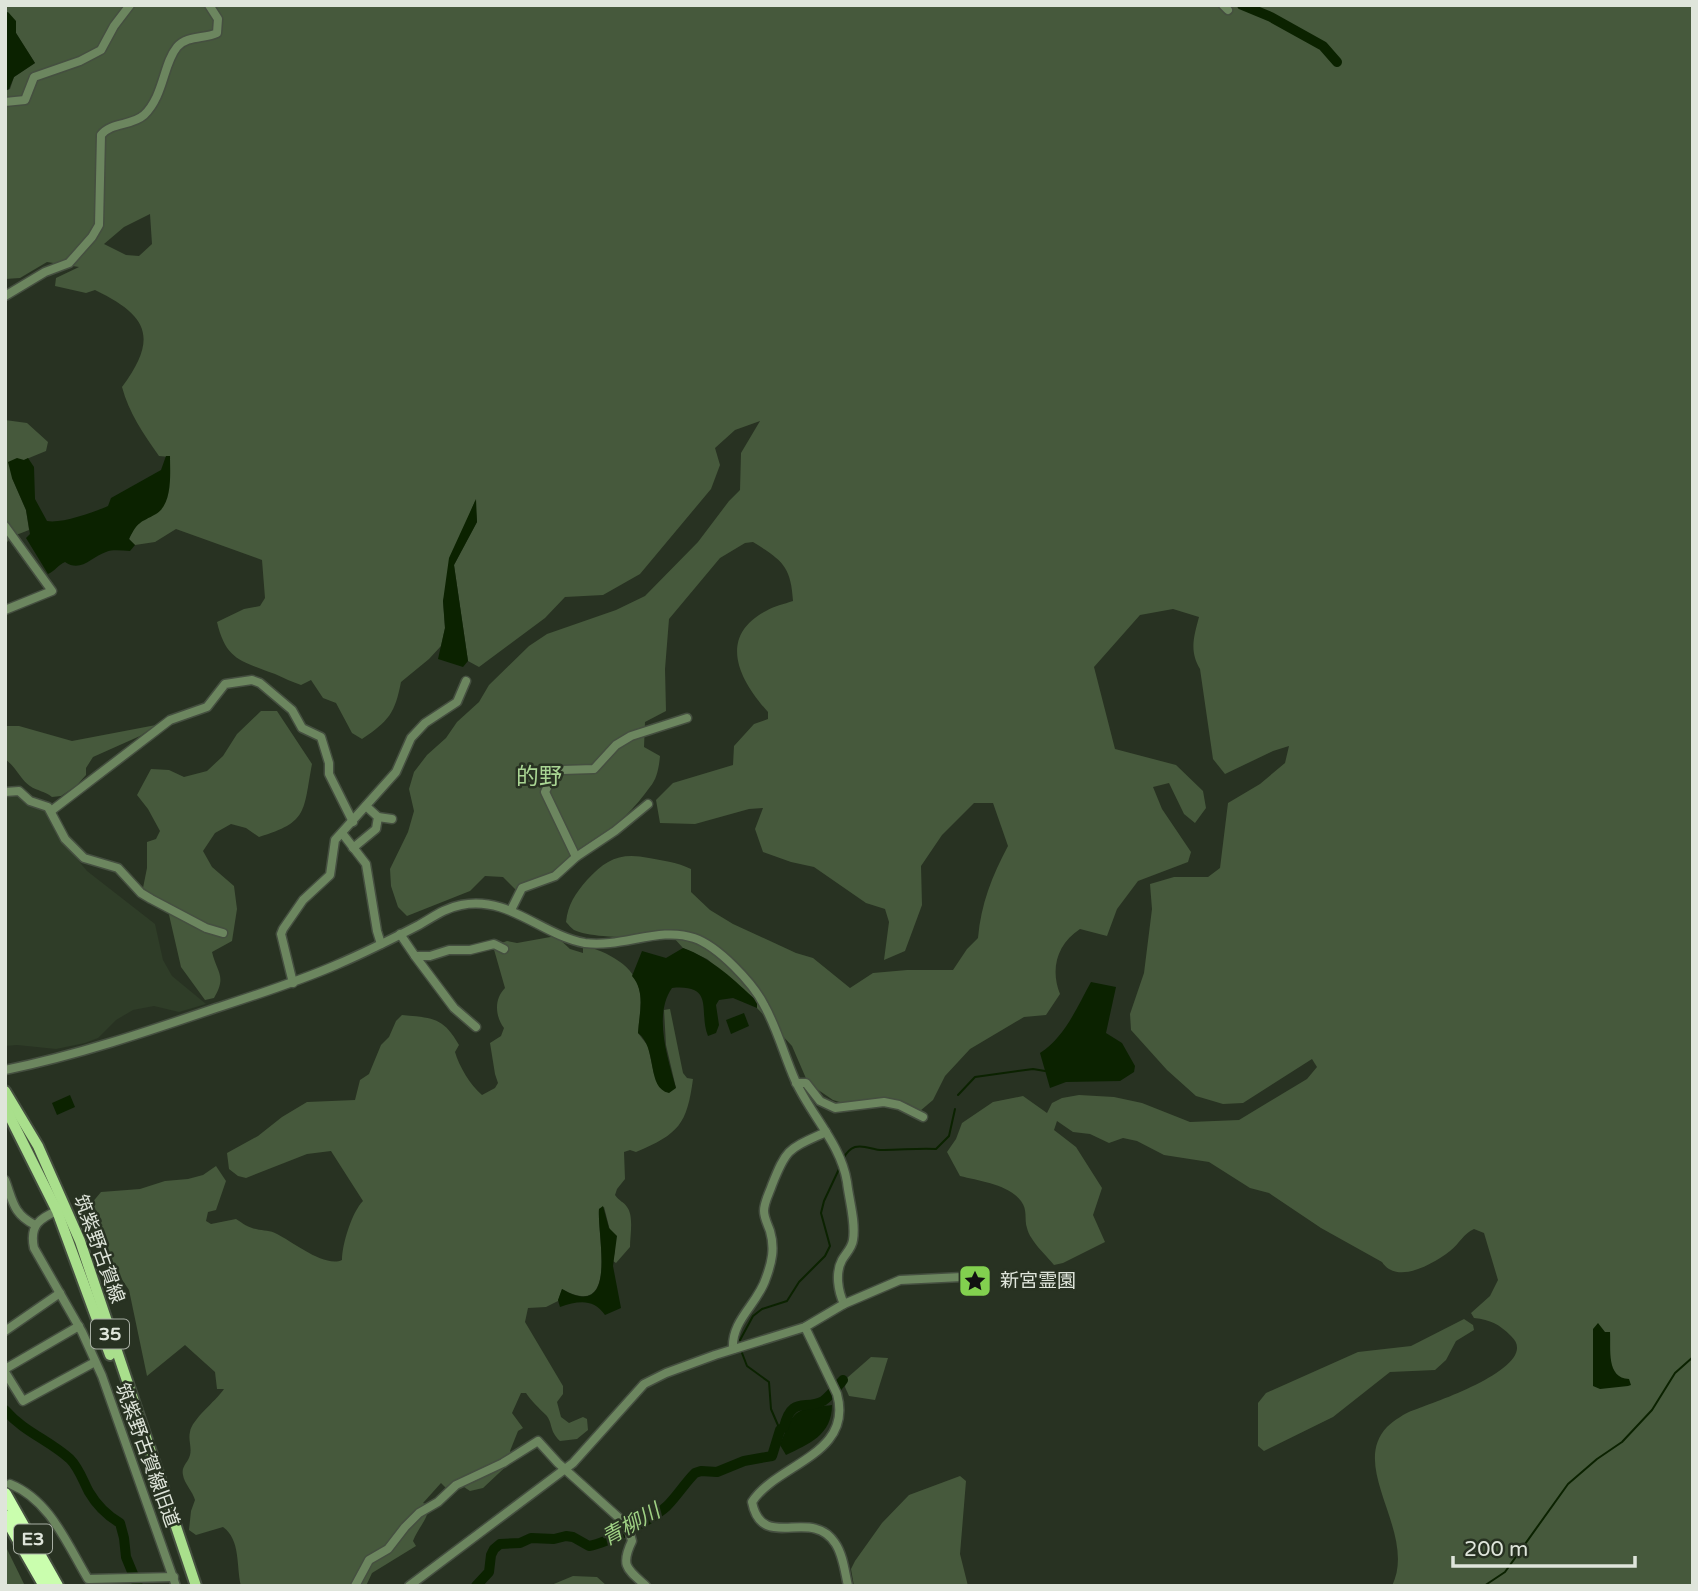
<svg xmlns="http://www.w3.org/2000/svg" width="1698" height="1591" font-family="'Varela Round','Noto Sans JP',sans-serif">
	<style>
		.built { fill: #2f3d28 }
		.green { fill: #46593c; fill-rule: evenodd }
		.water { fill: #0b2200 }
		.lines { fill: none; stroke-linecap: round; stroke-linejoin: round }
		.stream { stroke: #0b2200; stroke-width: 2 }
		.river { stroke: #0b2200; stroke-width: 10 }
		.minor-casing { stroke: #454f40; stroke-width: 11 }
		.major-casing { stroke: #454f40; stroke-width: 14 }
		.highway-casing { stroke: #454f40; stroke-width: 16 }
		.minor { stroke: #6c865f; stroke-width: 8 }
		.major { stroke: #a9df8c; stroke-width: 10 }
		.highway { stroke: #cafeae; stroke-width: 12 }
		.labels { text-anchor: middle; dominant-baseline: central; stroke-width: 5; stroke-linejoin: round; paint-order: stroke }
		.shield { fill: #283222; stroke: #a8afa4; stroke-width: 2 }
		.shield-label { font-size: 18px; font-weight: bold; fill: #dfe5db }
		.street-label { font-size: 19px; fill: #dfe5db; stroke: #283222 }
		.poi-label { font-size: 19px; fill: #dfe5db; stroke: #283222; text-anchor: start }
		.water-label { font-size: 21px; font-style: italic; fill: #9fd184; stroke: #283222 }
		.quarter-label { font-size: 23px; fill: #a9d593; stroke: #283222 }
	</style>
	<rect width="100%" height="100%" fill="#283222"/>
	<!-- built -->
	<polygon class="built" points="13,795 45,807 68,848 87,871 155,924 163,960 172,976 206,1004 179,1012 154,1006 133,1010 116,1020 98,1038 85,1043 56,1049 17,1045 5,1046 5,797"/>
	<!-- green -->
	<g class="green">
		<path d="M5 5H1693V1586H1392C1418 1533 1348 1468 1387 1427 1393 1421 1405 1413 1414 1410 1432 1403 1544 1366 1511 1336 1499 1324 1491 1320 1474 1318L1471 1313 1490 1296 1498 1280 1484 1233 1474 1229C1463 1234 1460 1243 1450 1251 1433 1264 1397 1285 1382 1262L1321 1228 1269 1193 1250 1188 1209 1162 1164 1155 1137 1141 1123 1138 1109 1143 1090 1134 1073 1132 1057 1121 1054 1130 1076 1147 1102 1188 1093 1215 1105 1242 1063 1263 1054 1265C1046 1255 1030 1241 1027 1228 1024 1219 1028 1210 1021 1201 1008 1184 979 1181 960 1176L947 1152 956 1139 962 1123 993 1102 1023 1096 1047 1113 1052 1103 1062 1098 1079 1095 1114 1097 1142 1103 1190 1122 1239 1120 1307 1079 1317 1067 1312 1059 1243 1103 1223 1104 1196 1096 1167 1070 1131 1030 1130 1014 1144 973 1152 909 1150 884 1174 877H1208L1220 868 1228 803 1260 784 1285 763 1289 746 1273 751 1225 774 1213 759 1200 669C1189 651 1194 636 1199 617L1173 609 1140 615 1094 667 1115 749 1176 765 1203 791 1206 808 1195 823 1184 814 1169 783 1153 787 1162 809 1191 852 1188 862 1138 881 1117 909 1107 936 1080 929C1057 944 1050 969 1060 994L1046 1015 1024 1017 970 1049 945 1076 933 1100 920 1111 907 1103 873 1099 846 1104 833 1100 808 1083 792 1046 757 1008V1001L707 959 683 948 673 937C652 938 591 939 574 930 571 928 569 925 566 922 568 904 575 894 587 880 606 859 621 852 649 858 664 861 677 862 691 869V892L710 910 733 924 796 953 813 958 850 988 873 973 907 970H953L967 949 978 938C981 904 992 876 1008 846L993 803H974L942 835 921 866 922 905 905 951 884 960 889 922 885 909 866 903 814 867 791 862 763 852 755 829 763 808 749 809 695 824 660 823 656 800 673 783 733 765 734 746 754 724 768 719V712C739 680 717 637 766 611 774 606 784 604 793 601 791 566 782 560 753 542L745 543 720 558 669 619 665 669 666 711 645 722 644 747 660 756C659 767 657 779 650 787 621 828 575 859 534 888L519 893 503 877 485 876 470 891 407 916 398 907 391 886 390 869 408 832 414 811 409 789 414 772 427 755 446 738 457 722 479 702 489 685 529 646 547 634 616 610 645 596 698 542 729 501 740 490 741 453 760 421 735 430 715 448 720 465 711 489 640 574 603 595 565 597 545 618 479 667 468 661 454 565 477 522 475 501 466 523 443 601 445 628 441 646 429 659 401 682C395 713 389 721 362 739L352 733 336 703 323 698 311 680 301 685C292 682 284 678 275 674 242 661 226 661 217 622L244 609 260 606 265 598 262 560 176 529 155 542 135 545 129 539 136 524 149 516 170 457 159 456C143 433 129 413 122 387 158 338 149 316 95 290L86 293 55 286 56 278 79 267 47 262 20 278 5 279V91L10 89 14 77 35 63 16 33 9 13H5ZM150 214 152 244 139 256 126 255 104 244 124 227Z"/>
		<polygon points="5,420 27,423 48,442 46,451 24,460 12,478 26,510 29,530 11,537 5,545"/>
		<path d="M261 711H277L312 764C303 811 309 822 259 837L246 828 231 824 215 833 203 851 212 867 234 886 237 909 232 941 212 952C217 973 227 976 214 998L205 1000 181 967 167 906 143 888 147 868V842L156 839 160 831 148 809 137 795 151 769 169 770 184 777 207 771 223 756 237 734Z"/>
		<path d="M156 725 140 736 93 757 86 768V775L76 786 61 796 52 797C45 791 37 791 30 786 21 780 16 767 5 759V726H19L72 741Z"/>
		<path d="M556 936 570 949 583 953V945C607 952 636 965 640 993 642 1006 639 1020 638 1033L648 1046 654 1074 676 1088 666 1045 664 1010 670 1009 683 1073 687 1078 693 1079C687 1124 679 1134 636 1152L630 1150 624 1152 625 1179 617 1189 615 1195C619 1201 624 1202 627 1207 634 1216 630 1236 630 1247L616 1263 613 1261 615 1250 604 1207 599 1209C597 1237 619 1321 562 1289L558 1301 546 1307 528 1308 525 1322 563 1386V1394L557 1402 561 1417 569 1423 583 1417 587 1419 588 1430 577 1439 560 1441C549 1431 553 1423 546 1415 539 1408 532 1402 526 1393H521L512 1413 523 1428 518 1431 510 1451 512 1461 483 1488 470 1491 455 1481 447 1489 441 1483 423 1503 429 1505C429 1518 418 1528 413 1541L416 1546 372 1573 366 1586H241C236 1566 241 1540 223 1527L196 1535 189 1530 191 1511 195 1500C193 1492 184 1483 183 1475 181 1466 188 1463 190 1455 192 1448 188 1439 190 1432 192 1419 215 1402 224 1389H217L215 1372 185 1345 147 1376 129 1290 101 1248 98 1236 83 1213V1208L91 1204 101 1192 140 1189 165 1181 188 1179 203 1175 216 1166 226 1181 216 1210 208 1212 206 1221 211 1224 236 1219C242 1223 249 1228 256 1229 264 1231 270 1230 277 1234 293 1242 325 1268 342 1260 342 1244 352 1212 363 1201L331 1151 307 1154 246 1178 238 1176 229 1169 227 1153 258 1136 282 1117 307 1102 355 1100 360 1080 369 1074 381 1045 389 1037 396 1021 402 1015C433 1018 443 1017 459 1045L455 1052C459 1066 470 1085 482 1095L495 1088 498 1083 495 1074 490 1043 501 1036 504 1028C495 1016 494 999 505 988L493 946 507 941 517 943Z"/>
		<polygon points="1464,1319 1473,1325 1474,1330 1456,1341 1446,1360 1435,1370 1390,1372 1333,1417 1264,1451 1258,1446 1258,1403 1266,1393 1358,1352 1411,1346"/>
		<polygon points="871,1357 888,1358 875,1400 849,1396 845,1387 847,1378"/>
		<polygon points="960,1476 966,1481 960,1554 968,1586 854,1586 851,1569 855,1561 882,1523 909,1495"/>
		<polygon points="5,1545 25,1586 5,1586"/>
		<polygon points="573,1576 597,1577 607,1586 549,1586"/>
	</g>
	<!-- water -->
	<g class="water">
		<polygon points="8,12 16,21 16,33 35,63 14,77 9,89 5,91 5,13"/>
		<path d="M166 456H170C170 473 173 504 156 514 140 523 138 521 129 539L135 545 130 551C122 551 114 549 106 552 91 557 81 573 65 562 58 565 55 571 48 574L26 538 30 534 26 510 12 478 8 462 17 458 24 460 28 458 34 467 35 499 47 521C61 524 94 512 108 506L111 498 161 470Z"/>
		<polygon points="476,499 477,522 454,565 468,661 463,667 438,659 445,628 443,601 449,558"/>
		<path d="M683 948C712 958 735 981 757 1001V1008L733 998 719 1000 716 1005 719 1025 716 1033 708 1036C698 1012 716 984 672 988 653 1015 668 1059 676 1088L669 1093C646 1088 658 1048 638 1033 639 1014 646 992 632 976L642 951 666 958Z"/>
		<path d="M1091 982 1116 987 1106 1033 1122 1043 1135 1066 1134 1072 1120 1081 1066 1082 1050 1088 1040 1053C1065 1037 1077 1007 1091 982Z"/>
		<polygon points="744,1013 749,1026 731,1034 726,1020"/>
		<polygon points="70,1095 75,1107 57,1115 52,1103"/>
		<path d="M603 1206 609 1228 617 1236 613 1266 621 1308 605 1315C593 1298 578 1301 560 1307L558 1300 562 1289C619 1322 597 1237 599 1209Z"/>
		<path d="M1598 1323 1605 1332H1610C1611 1349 1606 1378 1629 1379L1631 1385 1628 1386 1600 1389 1593 1386V1329Z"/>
		<path d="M832 1405C832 1435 809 1444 786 1455L780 1445C795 1408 793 1410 832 1405Z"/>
	</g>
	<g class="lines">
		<!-- stream -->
		<g class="stream">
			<polyline points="958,1095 975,1077 1033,1069 1045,1071"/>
			<path d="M843 1159C846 1153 849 1149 855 1147 865 1144 874 1151 884 1150 902 1150 918 1148 936 1149L949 1136 955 1109"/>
			<polyline points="740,1340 753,1316 762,1309 787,1301 799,1282 825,1256 830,1246 821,1213 824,1201 839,1169"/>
			<polyline points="742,1353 747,1366 769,1382 771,1409 780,1430"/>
			<polyline points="1484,1586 1505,1572 1568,1484 1597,1459 1622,1442 1652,1410 1675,1373 1693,1357"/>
		</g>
		<!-- river -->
		<g class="river">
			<polyline points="1242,5 1271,17 1323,46 1337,62"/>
			<path d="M5 1410C24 1432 49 1440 70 1459 79 1468 83 1481 89 1492 96 1504 108 1516 120 1523L124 1538 126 1557 138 1586"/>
			<path d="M476 1586 489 1572 491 1555 494 1549 500 1544 520 1543 531 1538 554 1539 566 1536 573 1537 589 1546C607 1543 653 1519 667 1506 677 1496 685 1483 695 1473L701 1471 717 1472 744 1461 772 1456 780 1430 784 1427C792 1395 805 1411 823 1401 830 1396 837 1387 843 1380"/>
		</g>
		<defs>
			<g id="minor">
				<polyline points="1223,5 1228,10"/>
				<polyline points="5,102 25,100 34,77 80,61 101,50 114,26 130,5"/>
				<path d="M5 296 45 272 69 263 92 237 99 225 101 135C111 122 132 126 144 115 164 96 163 64 177 47 187 35 205 39 217 33L218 19 209 5"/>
				<polyline points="5,526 52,591 5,610"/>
				<polyline points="5,792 19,791 30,801 48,807 65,839 84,858 118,868 141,893 151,899 206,928 223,933"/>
				<polyline points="51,811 170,720 207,707 225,684 252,680 260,683 292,710 302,728 321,737 329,763 329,774 353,822"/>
				<polyline points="378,817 392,819"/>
				<polyline points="342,833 366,864 377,931 381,944"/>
				<polyline points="353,848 376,829 378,817 366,806"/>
				<polyline points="576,857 545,792 554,773 562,770 594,769 616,745 631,736 687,718"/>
				<polyline points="511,910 522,888 555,876 576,857 615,831 648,804"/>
				<polyline points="400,934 415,956 430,956 449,950 470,950 494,944 504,949"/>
				<polyline points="415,956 454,1008 476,1027"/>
				<polyline points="293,983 281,934 283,929 303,900 330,875 335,840 396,772 411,738 425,723 457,702 466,681"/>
				<path d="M5 1070C78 1055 146 1032 216 1008 256 995 297 982 336 965 364 953 392 939 419 925 433 917 445 908 461 905 508 895 541 935 585 943 622 948 660 926 694 938 718 946 753 983 764 1005 777 1028 784 1055 795 1080 810 1114 841 1144 847 1182 849 1200 856 1222 853 1240 852 1248 846 1253 842 1260 835 1273 838 1291 844 1304"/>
				<polyline points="796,1083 806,1083 820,1101 835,1108 884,1102 899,1105 923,1117"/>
				<path d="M5 1180C13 1201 13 1214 35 1225"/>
				<path d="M59 1210C40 1218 29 1225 34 1248L82 1332 102 1376 176 1586"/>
				<path d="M805 1327 837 1394C854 1455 776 1464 752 1502 762 1553 811 1506 835 1543 843 1554 845 1573 848 1586"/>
				<polyline points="5,1331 60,1293"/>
				<path d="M733 1349C731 1320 758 1304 766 1278 772 1262 775 1248 770 1231 768 1225 764 1218 764 1211 764 1202 769 1194 772 1185 787 1147 789 1149 826 1132"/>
				<polyline points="5,1369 79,1326"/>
				<polyline points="5,1372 23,1401 95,1362"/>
				<path d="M10 1484C50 1500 67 1544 88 1579L174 1577"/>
				<path d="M355 1586 369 1560 388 1549 405 1527 419 1513 438 1502 456 1485 503 1463 538 1441 558 1463 628 1526 632 1541C620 1566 627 1569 646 1586"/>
				<polyline points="409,1586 573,1463 644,1384 666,1373 715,1355 805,1327 844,1304 900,1280 962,1277 977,1282"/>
			</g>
			<g id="major">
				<polyline points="5,1091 38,1146 80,1241 196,1586"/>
				<polyline points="5,1107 57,1211 110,1355"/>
			</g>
			<g id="highway">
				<polyline points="5,1494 57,1586"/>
				<polyline points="5,1516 45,1586"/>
			</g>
		</defs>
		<!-- minor casing -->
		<use href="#minor" class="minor-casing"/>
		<!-- major casing -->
		<use href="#major" class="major-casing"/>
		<!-- highway casing -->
		<use href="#highway" class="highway-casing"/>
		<!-- minor -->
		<use href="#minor" class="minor"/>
		<!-- major -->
		<use href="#major" class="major"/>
		<!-- highway -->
		<use href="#highway" class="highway"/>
	</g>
	<!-- icons -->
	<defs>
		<symbol id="sight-square" viewBox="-11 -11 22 22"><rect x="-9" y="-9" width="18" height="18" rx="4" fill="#82d04f" stroke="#283222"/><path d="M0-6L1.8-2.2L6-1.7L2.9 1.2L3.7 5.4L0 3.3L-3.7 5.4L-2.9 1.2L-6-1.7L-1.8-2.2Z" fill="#111"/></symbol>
	</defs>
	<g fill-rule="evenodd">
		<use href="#sight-square" x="956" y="1262" width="38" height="38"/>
	</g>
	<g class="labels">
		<!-- shield labels -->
		<g class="shield">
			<rect x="91" y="1319.5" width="38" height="29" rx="5"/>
			<rect x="14" y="1524.5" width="38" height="29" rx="5"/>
		</g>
		<g class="shield-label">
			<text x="110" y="1334">35</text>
			<text x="33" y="1539">E3</text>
		</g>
		<!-- street labels -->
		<g class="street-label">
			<text transform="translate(99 1249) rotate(70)">筑紫野古賀線</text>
			<text transform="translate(147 1455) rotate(70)">筑紫野古賀線旧道</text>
		</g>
		<!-- poi labels -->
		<g class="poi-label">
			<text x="1000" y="1281">新宮霊園</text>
		</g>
		<!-- water labels -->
		<g class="water-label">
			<text transform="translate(631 1525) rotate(-29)">青柳川</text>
		</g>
		<!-- quarter labels -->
		<g class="quarter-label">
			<text x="539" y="777">的野</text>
		</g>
	</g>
	<!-- border -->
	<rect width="1698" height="1591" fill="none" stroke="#dfe5db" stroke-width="14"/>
	<!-- scale -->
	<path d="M1453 1556v10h182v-10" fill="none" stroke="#dfe5db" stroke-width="3.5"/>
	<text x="1464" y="1556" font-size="21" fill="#dfe5db" stroke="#283222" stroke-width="5" paint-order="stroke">200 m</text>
</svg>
